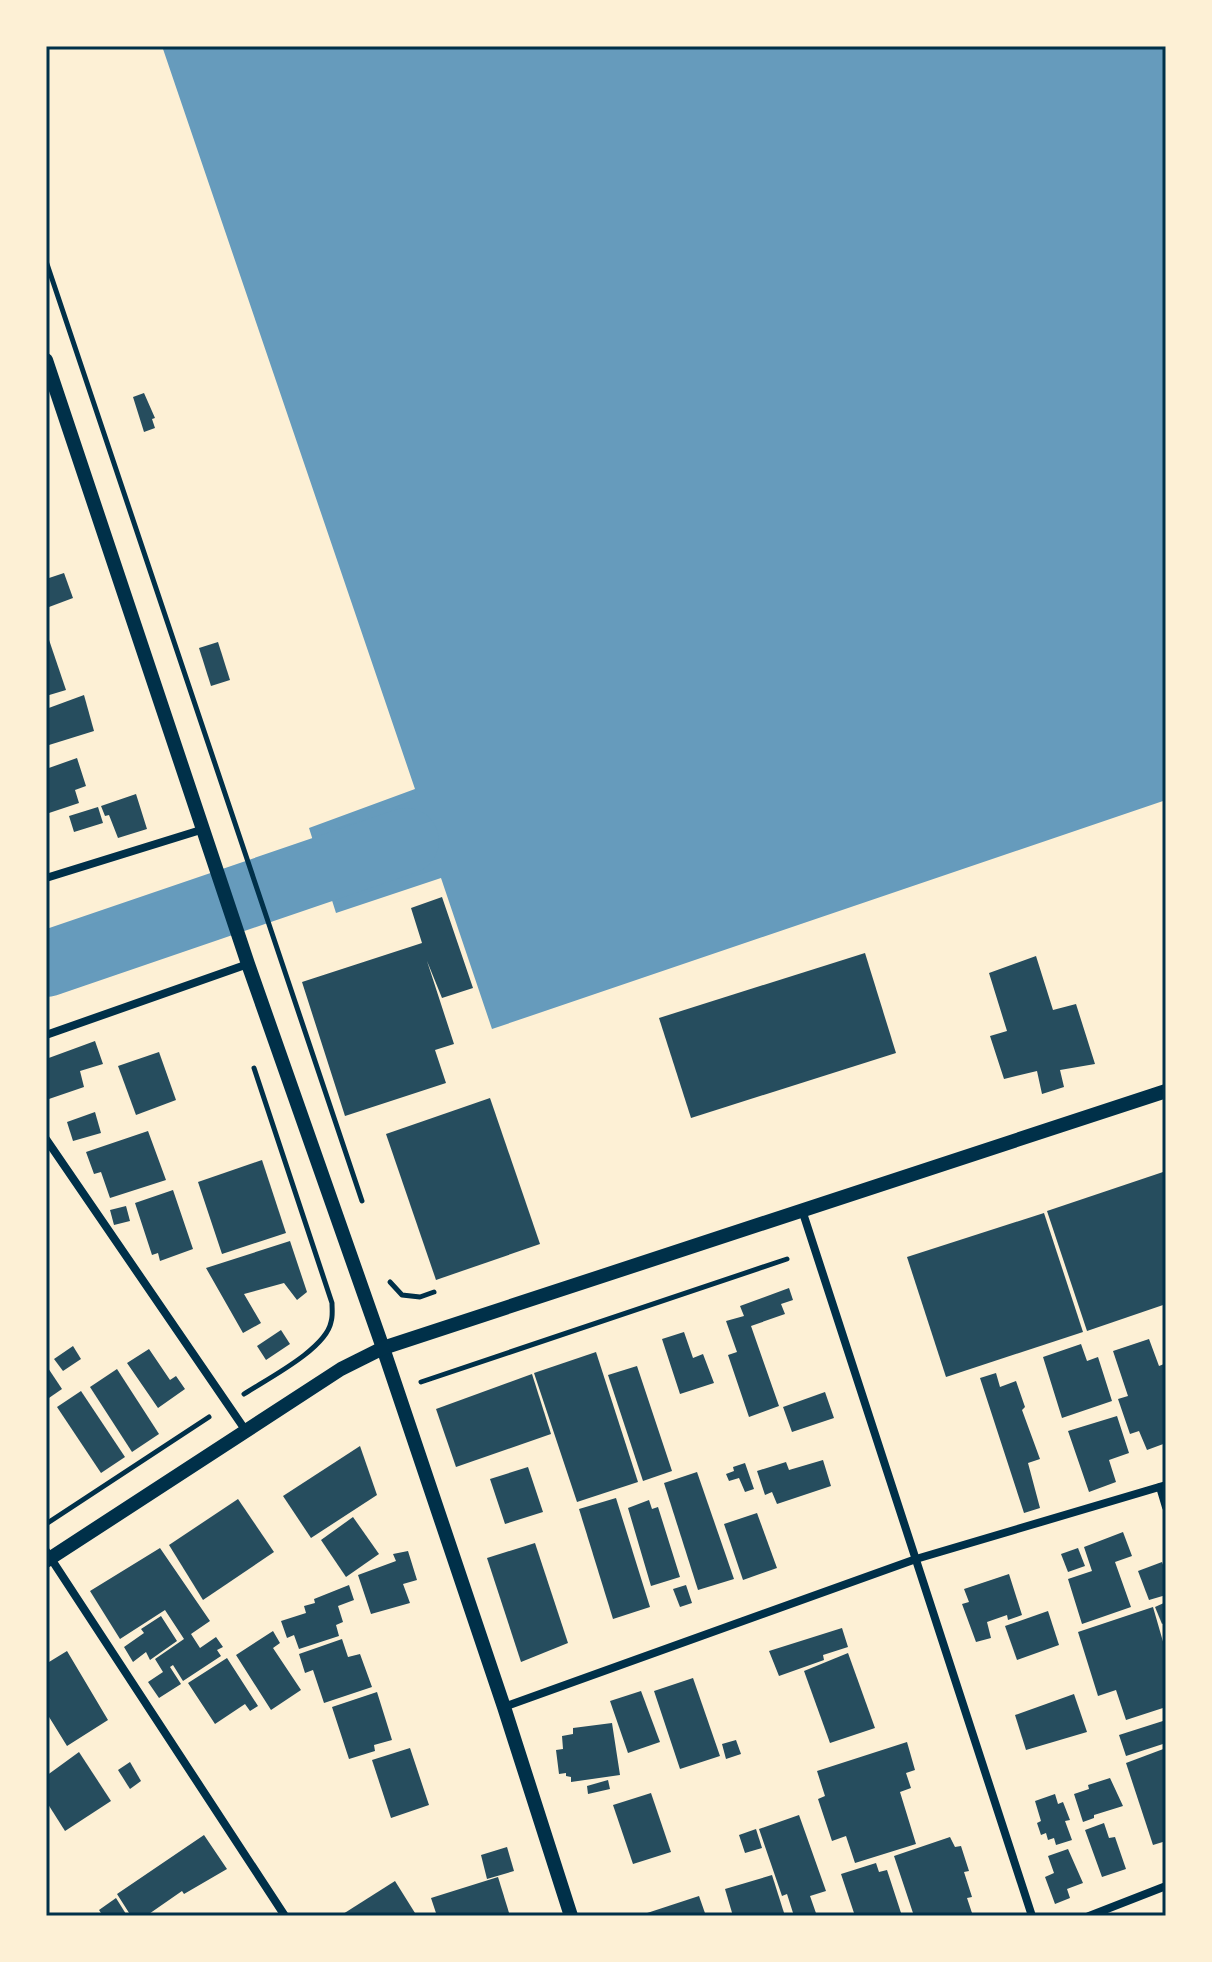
<svg xmlns="http://www.w3.org/2000/svg" width="1212" height="1962" font-family="'DejaVu Sans',sans-serif">
	<style>
		.water { fill: #669bbc }
		.lines { fill: none; stroke-linecap: round; stroke-linejoin: round }
		.river { stroke: #669bbc; stroke-width: 66 }
		.building { fill: #264d5e }
		.path { stroke: #003049; stroke-width: 5 }
		.minor { stroke: #003049; stroke-width: 8 }
		.tertiary { stroke: #003049; stroke-width: 14 }
		.neatline { fill: none; stroke: #003049; stroke-width: 3 }
	</style>
	<rect width="100%" height="100%" fill="#fdf0d5"/>
	<!-- water -->
	<polygon class="water" points="162,46 1166,46 1166,800 492,1029 441,878 336,913 309,828 415,789"/>
	<g class="lines">
		<!-- river -->
		<polyline class="river" points="46,964 406,841"/>
	</g>
	<!-- building -->
	<g class="building">
		<polygon points="144,393 155,418 152,419 155,428 144,432 133,397"/>
		<polygon points="64,573 73,598 49,607 46,600 46,579"/>
		<polygon points="46,631 66,690 46,696"/>
		<polygon points="218,642 230,680 211,686 199,648"/>
		<polygon points="84,695 94,731 49,745 46,739 46,709"/>
		<polygon points="77,758 86,786 75,790 79,803 46,814 46,769"/>
		<polygon points="136,794 147,829 118,838 109,815 105,816 101,806"/>
		<polygon points="98,807 103,823 74,832 69,816"/>
		<polygon points="442,897 473,988 442,998 427,961 454,1044 435,1050 446,1083 345,1116 302,982 422,943 411,908"/>
		<polygon points="865,953 896,1053 691,1118 659,1018"/>
		<polygon points="1036,956 1053,1010 1076,1004 1095,1064 1060,1070 1064,1087 1042,1094 1037,1071 1004,1079 990,1036 1007,1031 989,973"/>
		<polygon points="95,1041 103,1064 80,1071 84,1087 46,1100 46,1059"/>
		<polygon points="159,1052 176,1100 136,1115 118,1066"/>
		<polygon points="490,1098 540,1244 436,1280 386,1134"/>
		<polygon points="95,1112 101,1133 73,1141 67,1122"/>
		<polygon points="148,1131 166,1180 110,1198 101,1172 94,1174 86,1152"/>
		<polygon points="262,1160 286,1233 222,1254 198,1182"/>
		<polygon points="1166,1171 1166,1304 1087,1331 1047,1211"/>
		<polygon points="173,1190 193,1249 160,1261 158,1253 152,1255 135,1203"/>
		<polygon points="126,1206 130,1221 114,1225 110,1210"/>
		<polygon points="1044,1213 1083,1332 946,1377 907,1257"/>
		<polygon points="290,1241 307,1292 297,1300 284,1283 244,1294 261,1323 243,1333 206,1268"/>
		<polygon points="789,1288 793,1300 781,1304 785,1314 751,1326 779,1406 749,1417 728,1355 737,1352 726,1321 744,1316 740,1306"/>
		<polygon points="281,1330 290,1344 266,1360 257,1346"/>
		<polygon points="684,1332 693,1358 703,1354 714,1383 680,1394 662,1339"/>
		<polygon points="1149,1339 1159,1366 1164,1364 1166,1369 1166,1443 1147,1450 1139,1431 1130,1434 1118,1399 1128,1396 1113,1351"/>
		<polygon points="1081,1344 1087,1361 1098,1357 1112,1401 1062,1418 1043,1357"/>
		<polygon points="73,1346 81,1359 63,1371 54,1359"/>
		<polygon points="149,1349 170,1380 176,1376 185,1389 158,1408 127,1363"/>
		<polygon points="596,1352 638,1482 577,1502 534,1373"/>
		<polygon points="46,1365 62,1389 46,1400"/>
		<polygon points="637,1366 672,1471 643,1481 608,1375"/>
		<polygon points="117,1369 159,1434 132,1452 90,1387"/>
		<polygon points="996,1373 1000,1387 1016,1381 1025,1407 1022,1410 1040,1459 1028,1463 1040,1508 1024,1513 980,1378"/>
		<polygon points="532,1374 551,1434 456,1467 436,1409"/>
		<polygon points="81,1391 125,1457 101,1473 57,1407"/>
		<polygon points="825,1392 834,1418 792,1432 783,1407"/>
		<polygon points="1117,1416 1129,1453 1109,1460 1116,1482 1089,1492 1068,1431"/>
		<polygon points="360,1446 377,1495 311,1538 283,1496"/>
		<polygon points="823,1460 831,1486 777,1504 772,1492 765,1495 757,1471 786,1462 789,1470"/>
		<polygon points="745,1463 754,1489 745,1492 739,1478 729,1481 726,1474 734,1471 733,1467"/>
		<polygon points="528,1467 543,1512 505,1524 490,1479"/>
		<polygon points="697,1472 734,1579 698,1590 664,1483"/>
		<polygon points="616,1498 650,1607 613,1619 579,1509"/>
		<polygon points="238,1499 274,1552 203,1600 169,1545"/>
		<polygon points="649,1500 652,1509 658,1507 680,1577 651,1586 628,1508"/>
		<polygon points="757,1513 777,1568 743,1580 724,1524"/>
		<polygon points="353,1517 379,1554 346,1577 321,1540"/>
		<polygon points="1123,1532 1132,1556 1115,1562 1131,1607 1082,1624 1068,1579 1092,1571 1084,1547"/>
		<polygon points="535,1543 568,1643 521,1662 487,1558"/>
		<polygon points="160,1548 210,1621 191,1634 200,1648 216,1637 223,1647 217,1650 221,1656 183,1681 173,1665 170,1667 181,1684 159,1698 148,1682 163,1672 155,1659 184,1639 165,1610 120,1639 90,1591"/>
		<polygon points="1078,1548 1085,1566 1068,1572 1061,1554"/>
		<polygon points="408,1551 417,1580 403,1584 410,1603 371,1614 358,1575 396,1561 393,1554"/>
		<polygon points="1162,1562 1166,1573 1166,1595 1149,1600 1138,1571"/>
		<polygon points="1009,1574 1022,1615 1008,1620 1007,1615 987,1622 991,1638 976,1642 962,1604 969,1602 964,1589"/>
		<polygon points="349,1585 354,1600 338,1606 343,1622 336,1625 339,1636 299,1649 294,1635 287,1638 281,1621 306,1613 304,1606 315,1603 314,1599"/>
		<polygon points="686,1585 692,1603 680,1607 673,1589"/>
		<polygon points="1166,1602 1166,1622 1162,1624 1155,1607"/>
		<polygon points="1153,1607 1166,1652 1166,1707 1126,1720 1116,1690 1098,1696 1078,1632"/>
		<polygon points="1048,1611 1059,1645 1017,1660 1005,1626"/>
		<polygon points="161,1616 177,1641 150,1660 146,1652 133,1662 124,1647 144,1633 141,1629"/>
		<polygon points="842,1628 848,1647 823,1655 824,1660 779,1676 769,1651"/>
		<polygon points="273,1631 280,1643 273,1648 301,1690 271,1710 236,1655"/>
		<polygon points="342,1639 348,1657 360,1654 372,1687 324,1703 313,1670 305,1673 299,1654"/>
		<polygon points="67,1651 108,1720 67,1746 46,1712 46,1657 49,1662"/>
		<polygon points="848,1653 875,1728 830,1743 804,1671"/>
		<polygon points="227,1658 258,1706 250,1711 245,1704 215,1724 188,1683"/>
		<polygon points="693,1678 720,1756 680,1769 654,1691"/>
		<polygon points="641,1691 660,1742 628,1753 610,1701"/>
		<polygon points="377,1692 392,1740 374,1745 375,1751 349,1759 332,1707"/>
		<polygon points="1074,1694 1087,1732 1026,1750 1015,1715"/>
		<polygon points="1166,1720 1166,1743 1126,1756 1119,1735"/>
		<polygon points="612,1723 620,1775 571,1782 571,1777 566,1776 566,1773 559,1774 556,1750 563,1749 562,1736 573,1734 573,1728"/>
		<polygon points="736,1740 741,1754 726,1759 722,1744"/>
		<polygon points="907,1742 915,1770 906,1773 911,1788 900,1792 916,1844 855,1863 846,1836 832,1841 818,1799 825,1796 817,1771"/>
		<polygon points="410,1748 429,1805 391,1818 372,1760"/>
		<polygon points="1166,1748 1166,1841 1153,1845 1126,1763"/>
		<polygon points="79,1752 111,1801 65,1831 46,1801 46,1776"/>
		<polygon points="130,1762 141,1781 130,1789 118,1770"/>
		<polygon points="1110,1778 1123,1806 1094,1815 1094,1818 1083,1822 1074,1794 1089,1789 1088,1785"/>
		<polygon points="608,1780 610,1789 588,1794 587,1786"/>
		<polygon points="651,1793 671,1852 633,1864 613,1805"/>
		<polygon points="1055,1794 1058,1804 1063,1802 1070,1820 1065,1821 1072,1840 1056,1845 1054,1838 1048,1840 1046,1833 1041,1835 1037,1823 1041,1821 1035,1801"/>
		<polygon points="799,1815 826,1891 810,1896 817,1916 794,1916 787,1894 782,1896 759,1829"/>
		<polygon points="1104,1823 1109,1838 1115,1837 1126,1869 1102,1877 1085,1830"/>
		<polygon points="756,1829 762,1848 745,1853 739,1835"/>
		<polygon points="204,1835 227,1869 184,1894 182,1891 146,1916 131,1916 117,1894"/>
		<polygon points="950,1837 955,1847 961,1846 969,1871 964,1872 972,1897 967,1898 973,1916 914,1916 894,1856"/>
		<polygon points="507,1847 514,1871 487,1879 481,1855"/>
		<polygon points="1068,1849 1083,1883 1067,1889 1070,1898 1055,1904 1045,1877 1054,1873 1048,1856"/>
		<polygon points="876,1863 879,1872 887,1870 902,1916 855,1916 841,1874"/>
		<polygon points="772,1875 785,1916 733,1916 725,1889"/>
		<polygon points="498,1877 510,1916 437,1916 431,1898"/>
		<polygon points="395,1881 415,1913 410,1916 344,1916 343,1914"/>
		<polygon points="699,1896 706,1916 641,1916 641,1915"/>
		<polygon points="116,1898 126,1914 103,1916 99,1910"/>
	</g>
	<g class="lines">
		<!-- path -->
		<g class="path">
			<polyline points="46,261 362,1201"/>
			<polyline points="390,1282 402,1295 420,1297 434,1292"/>
			<polyline points="421,1382 787,1259"/>
			<path d="M244 1394C267 1379 326 1349 331 1322 333 1316 332 1309 332 1303L254 1068"/>
			<polyline points="46,1524 209,1417"/>
		</g>
		<!-- minor -->
		<g class="minor">
			<polyline points="46,878 204,829"/>
			<polyline points="46,1035 248,964"/>
			<polyline points="46,1139 246,1431"/>
			<polyline points="802,1210 1032,1916"/>
			<polyline points="1160,1487 1166,1507"/>
			<polyline points="46,1551 285,1916"/>
			<polyline points="504,1707 916,1559 1166,1485"/>
			<polyline points="1089,1916 1166,1886"/>
		</g>
		<!-- tertiary -->
		<g class="tertiary">
			<polyline points="46,360 248,964 383,1348 504,1707 571,1916"/>
			<polyline points="46,1561 341,1369 383,1348 1166,1091"/>
		</g>
	</g>
	<!-- border -->
	<rect width="1212" height="1962" fill="none" stroke="#fdf0d5" stroke-width="96"/>
	<rect x="48" y="48" width="1116" height="1866" class="neatline"/>
</svg>
